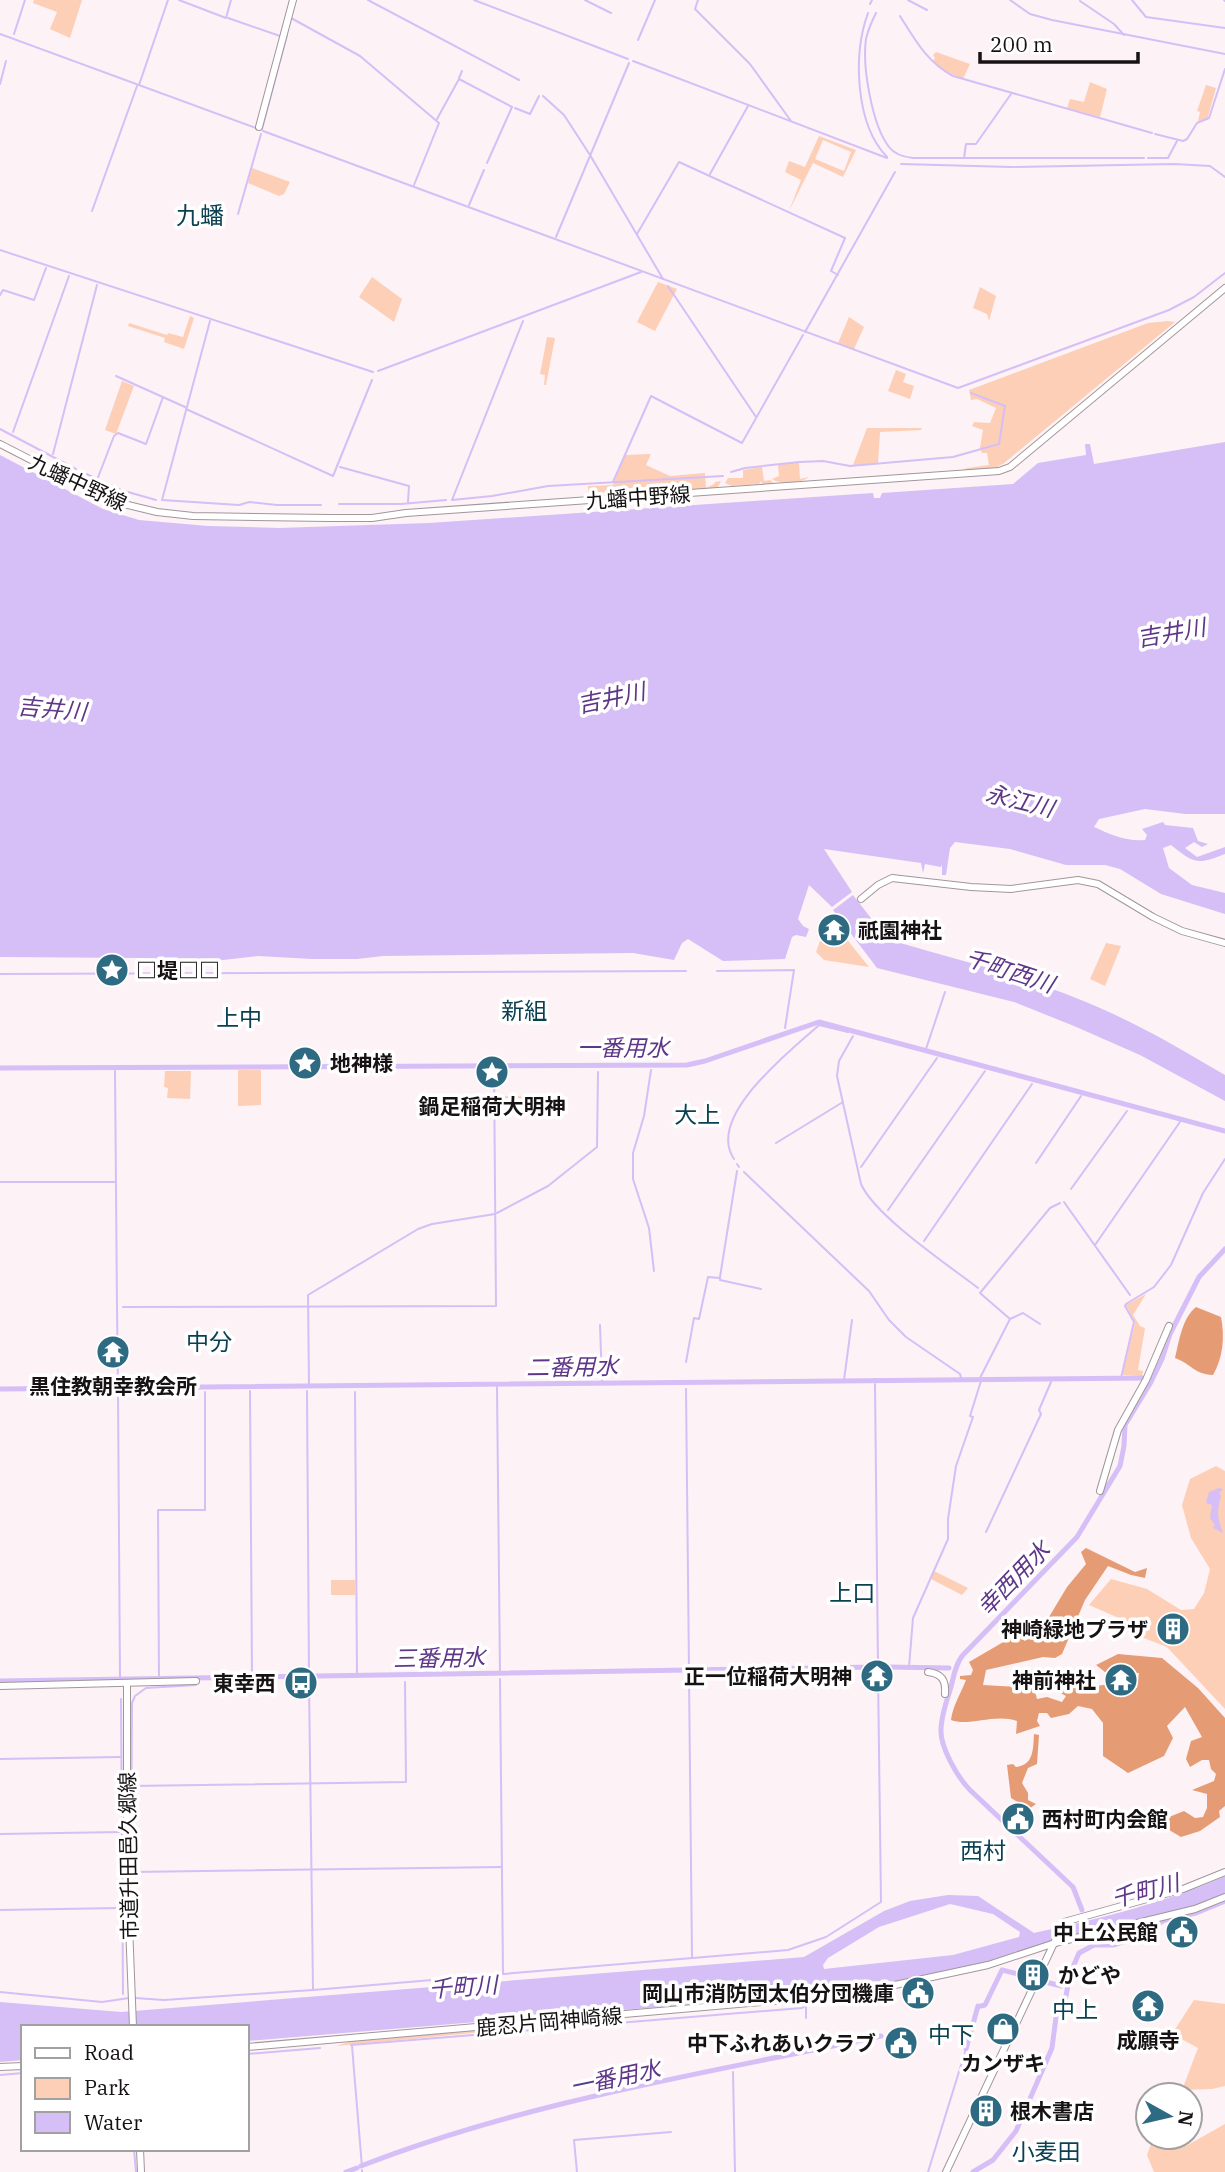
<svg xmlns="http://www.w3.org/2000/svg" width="1225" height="2172" font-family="'IBM Plex Serif','Noto Sans JP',serif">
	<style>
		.green { fill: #fdcfb7; fill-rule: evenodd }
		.forest { fill: #e59c74 }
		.water { fill: #d6bef7; fill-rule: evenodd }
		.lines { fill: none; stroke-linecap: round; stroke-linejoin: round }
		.stream { stroke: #d6bef7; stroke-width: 2 }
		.canal { stroke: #d6bef7; stroke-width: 5 }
		.secondary-casing { stroke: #a1979a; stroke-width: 8 }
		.secondary { stroke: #fff; stroke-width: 6 }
		.labels { text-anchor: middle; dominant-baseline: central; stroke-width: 7; stroke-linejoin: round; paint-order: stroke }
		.street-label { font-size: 21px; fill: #171314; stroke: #fff }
		.poi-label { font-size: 21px; font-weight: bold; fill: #171314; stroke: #fff; text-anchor: end }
		.water-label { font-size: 23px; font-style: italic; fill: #5f3688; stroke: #fff }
		.neighbourhood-label { font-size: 23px; fill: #0b4051; stroke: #fff }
		.quarter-label { font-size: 24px; fill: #0b4051; stroke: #fff }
	</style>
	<rect width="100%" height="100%" fill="#fdf2f6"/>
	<!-- green -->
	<g class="green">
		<polygon points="34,0 82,0 70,38 50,29 57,12 33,3"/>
		<polygon points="936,52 970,64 963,79 945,71 933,61 935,58 933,55"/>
		<polygon points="1090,82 1107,89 1100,117 1067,108 1070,99 1084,102"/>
		<polygon points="1206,85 1216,88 1207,120 1198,121 1200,112 1197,111"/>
		<path d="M819 136 856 150 843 177 813 163 789 211 801 180 785 172 789 161 805 167ZM823 140 851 152 844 171 815 159Z"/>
		<polygon points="252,168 290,182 284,194 279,196 248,183"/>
		<polygon points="372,277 402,299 394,322 359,297"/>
		<polygon points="658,282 677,289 655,331 637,322"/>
		<polygon points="980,287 996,296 989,321 987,314 973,308"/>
		<polygon points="190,316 194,318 184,349 164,342 165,338 128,326 129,323 167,335 168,333 183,337"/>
		<polygon points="849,317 864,327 854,349 838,343"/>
		<polygon points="1168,321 1175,322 1003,464 998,466 999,469 958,473 967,468 989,465 987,453 982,453 980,448 983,430 972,426 974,422 990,423 996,408 977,399 971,400 969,390 1148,323"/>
		<polygon points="547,337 555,338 546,385 544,385 545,375 540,374"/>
		<polygon points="896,370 906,374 903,382 914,386 910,399 888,391"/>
		<polygon points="122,381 134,386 116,434 105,430"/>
		<polygon points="867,428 922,428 921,430 880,432 878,463 853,465"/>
		<polygon points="651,454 646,465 670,476 705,473 706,488 714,484 715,482 721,481 716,490 589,496 588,486 613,485 625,455"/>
		<path d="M799 462 800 479 809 477C800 484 781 485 772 479L779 476 778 465Z"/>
		<polygon points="762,467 764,481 770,480 776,485 762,484 761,481 759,484 732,486 725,483 728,478 743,478 743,470"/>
		<polygon points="841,932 869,967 824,960 816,952 821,938 827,933 833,939"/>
		<polygon points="1106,943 1121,946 1105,986 1090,979"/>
		<polygon points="238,1070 261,1070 261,1105 238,1106"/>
		<polygon points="165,1071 191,1071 190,1099 167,1098 168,1088 164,1087"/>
		<polygon points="500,1096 565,1097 565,1103 500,1102 497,1104"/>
		<polygon points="1146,1294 1133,1315 1140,1326 1145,1328 1138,1370 1143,1371 1142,1376 1122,1375 1135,1323 1126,1305"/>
		<polygon points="1216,1466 1225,1471 1225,1709 1167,1647 1126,1631 1121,1619 1089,1605 1111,1579 1147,1589 1181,1610 1194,1609 1204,1593 1210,1569 1191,1538 1182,1505 1190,1479"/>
		<polygon points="934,1571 968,1588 962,1595 931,1579"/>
		<rect x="331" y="1580" width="24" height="15"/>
		<polygon points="1194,2000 1225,2004 1225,2086 1212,2089 1182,2090 1198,2048 1172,2034"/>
		<polygon points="526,2026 526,2028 336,2046 352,2041"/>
		<polygon points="1225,2124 1225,2172 1154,2172 1147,2155 1151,2144 1156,2142 1186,2146"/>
	</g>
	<!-- forest -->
	<g class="forest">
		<path d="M1196 1307 1221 1317C1225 1337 1223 1358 1213 1375 1193 1374 1192 1364 1175 1358 1179 1342 1182 1318 1196 1307Z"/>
		<path d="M1086 1548 1135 1572 1147 1568 1145 1578 1131 1575 1108 1566 1085 1600 1062 1654 1055 1658 1043 1657 986 1670 983 1685 1034 1688 1037 1699 1047 1697 1062 1702 1066 1696 1057 1691 1061 1677 1077 1673 1092 1687 1108 1684 1137 1688 1139 1673 1105 1672 1096 1665 1118 1654 1162 1658 1198 1688 1225 1718V1806L1219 1811 1220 1817 1200 1831 1181 1837 1164 1827 1158 1818 1169 1817 1184 1811 1195 1818 1203 1817 1207 1808V1794L1192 1790 1214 1781 1216 1774 1211 1769 1209 1760H1202L1190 1767 1186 1759 1191 1741 1202 1737 1185 1707 1167 1726 1173 1738 1164 1756 1128 1773 1103 1756V1723L1092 1709 1078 1706 1069 1714 1051 1718 1047 1713H1039L1037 1721 1040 1726 1016 1734 1017 1721C994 1713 969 1727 951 1720 953 1705 961 1693 966 1680L960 1679V1676L971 1675 973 1670 969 1662 1012 1637 1019 1636 1025 1641 1043 1627 1067 1587 1086 1564 1081 1552Z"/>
		<path d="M1034 1734 1039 1735 1037 1764 1028 1768 1022 1783 1028 1793V1800L1036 1804 1029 1809 1011 1798 1007 1765 1013 1764 1016 1767C1034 1765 1033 1749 1034 1734Z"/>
	</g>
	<!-- water -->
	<g class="water">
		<path d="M1225 442V814H1185L1145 809 1099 819 1094 827C1109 834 1127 842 1145 840L1147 835 1142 829 1163 822 1165 825 1193 828 1198 841 1208 844 1202 847 1194 842 1185 848 1197 857 1225 847V854C1197 865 1195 864 1171 845L1163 848 1169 868 1192 885 1225 893V914L1161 894 1120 869 1105 865H1066L1010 849 955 842 950 848 946 875H942V864L941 867 925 864 923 873 921 863 824 849 852 892 832 907 809 885 798 919 803 926 809 929 806 937 796 935 792 937 785 959 723 961 688 939 682 943 674 960 633 953 383 956 357 959H312L258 956 214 961 164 960 142 958 0 957V455L103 509 139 520 208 526 279 528 429 523 873 493 874 498H880L882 493 1013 484 1038 463 1086 455 1085 444H1090L1094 464Z"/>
		<path d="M853 895 881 931 897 942C969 963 1043 981 1111 1013 1151 1031 1187 1053 1225 1075V1101L1140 1055 1074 1026 1014 1002 877 968 833 910Z"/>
		<path d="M1219 1488 1223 1489 1219 1494 1221 1496C1216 1513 1218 1520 1223 1533L1213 1528 1215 1525 1210 1518 1212 1505 1206 1503 1209 1492Z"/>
		<path d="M1225 1876V1895L1198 1905 1056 1941 978 1966 852 1991 247 2041V2027H23V2060L0 2062V2002L121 2012 804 1957 884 1911 910 1901 948 1895 978 1896 1034 1933C1098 1919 1165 1903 1225 1876ZM950 1904 993 1914 1020 1932 1019 1937 953 1955 824 1969 823 1965 828 1958 879 1927Z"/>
	</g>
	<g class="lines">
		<!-- stream -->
		<g class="stream">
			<polyline points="179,0 226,18 231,0"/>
			<polyline points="368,0 519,80"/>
			<polyline points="474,0 628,59"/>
			<polyline points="585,0 611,13"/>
			<polyline points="698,0 695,9 750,64 791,121"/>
			<polyline points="908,0 927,10"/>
			<polyline points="1010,0 1030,14 1052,20 1225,54"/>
			<polyline points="1132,0 1146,17 1225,28"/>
			<polyline points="1224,0 1225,1"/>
			<polyline points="1080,1 1114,24 1124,35"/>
			<polyline points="870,4 872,0"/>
			<path d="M868 13C853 54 855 124 887 157"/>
			<path d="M876 13C872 21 868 30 866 39 862 66 872 125 889 147 895 155 904 157 913 158H1144"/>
			<path d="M900 16C915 40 927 62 953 76L1152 133"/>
			<polyline points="228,18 280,36"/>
			<polyline points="291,18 360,56 439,123 414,185"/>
			<polyline points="0,34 256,128"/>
			<polyline points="14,34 25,0"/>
			<polyline points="638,40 655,0"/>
			<polyline points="633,61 887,158"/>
			<polyline points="459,78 462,71"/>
			<polyline points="0,84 6,61"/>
			<polyline points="139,85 168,0"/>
			<polyline points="543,96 564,115 590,155 663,279"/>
			<polyline points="515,108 530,114 539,96"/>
			<polyline points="437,119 459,79 512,107"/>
			<polyline points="262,129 287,35"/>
			<polyline points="263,131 958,388 1169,310 1194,297 1225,273"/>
			<polyline points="1155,134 1183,141 1187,139 1197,123 1209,118 1225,69"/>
			<polyline points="964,158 966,144 976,144 1011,94"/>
			<polyline points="1148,158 1168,158 1177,141"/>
			<polyline points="487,163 512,107"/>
			<polyline points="901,164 1011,167 1175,164 1210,166 1225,177"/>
			<polyline points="710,174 748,106"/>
			<polyline points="469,205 484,170"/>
			<polyline points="92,211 137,86"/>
			<polyline points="238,214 261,134"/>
			<polyline points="637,234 679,162 845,238 831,271 838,275"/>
			<polyline points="556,237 629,63"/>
			<polyline points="0,250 373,372"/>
			<polyline points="668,286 756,417"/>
			<polyline points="0,295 3,290 34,300 46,268"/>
			<polyline points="210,321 162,500 239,505 249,502 277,505 321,505"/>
			<polyline points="523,321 452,500 492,496 548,486 723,476"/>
			<polyline points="805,332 895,172"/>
			<polyline points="378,371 641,272"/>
			<polyline points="116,376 185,407"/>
			<polyline points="186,409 333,476 372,380"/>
			<polyline points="0,429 76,469"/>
			<polyline points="13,432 69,276"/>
			<polyline points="53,454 97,285"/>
			<polyline points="340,467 409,486 408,502"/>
			<polyline points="80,471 121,490 156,500"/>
			<polyline points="731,472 745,468 799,462 823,461 850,466 953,457 999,444 1005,406 971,393"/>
			<polyline points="97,480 114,436 118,433 146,444 163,397"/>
			<polyline points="613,482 651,396 742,443 803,335"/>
			<polyline points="339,504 401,504 446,500"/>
			<polyline points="717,971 794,970 785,1028"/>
			<polyline points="0,974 686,971"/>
			<path d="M853 1036 839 1061 837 1076 861 1184C875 1216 948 1265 978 1288"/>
			<polyline points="926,1049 945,992"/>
			<polyline points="651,1070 644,1116 633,1153 633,1179 649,1228 654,1271"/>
			<polyline points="115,1071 117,1307"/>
			<polyline points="776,1143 843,1102"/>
			<path d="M734 1159C705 1116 792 1050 819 1025L848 1032 849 1029"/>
			<polyline points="1036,1163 1081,1096"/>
			<polyline points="737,1164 739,1167"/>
			<polyline points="861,1167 937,1058"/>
			<polyline points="744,1172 869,1291 889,1320 906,1337 960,1374 961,1378"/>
			<polyline points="0,1182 115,1182"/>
			<polyline points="1071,1189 1127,1111"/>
			<polyline points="1064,1202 1130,1295"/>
			<polyline points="888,1210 985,1071"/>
			<polyline points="497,1213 548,1186 597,1147 598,1072"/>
			<polyline points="924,1241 1032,1084"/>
			<polyline points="1095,1245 1182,1119"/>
			<polyline points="720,1277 737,1171"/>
			<polyline points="117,1307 118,1389"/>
			<polyline points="123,1307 496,1306 494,1066"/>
			<polyline points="1010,1319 980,1293 1050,1208 1060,1203"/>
			<polyline points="600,1325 602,1383"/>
			<polyline points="686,1362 694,1318 699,1319 708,1277 720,1278 720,1280 761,1289"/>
			<polyline points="980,1378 1010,1319 1023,1313 1040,1324"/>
			<polyline points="1121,1378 1134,1322 1125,1306 1126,1304 1154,1287 1171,1265 1203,1193 1225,1159"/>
			<polyline points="844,1380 852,1320"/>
			<polyline points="875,1380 875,1379"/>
			<polyline points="497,1384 497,1383"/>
			<polyline points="875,1384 878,1667"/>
			<polyline points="307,1385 307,1387"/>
			<polyline points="309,1385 308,1295 418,1229 432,1224 495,1214"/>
			<polyline points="250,1387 250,1388"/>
			<polyline points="497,1387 500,1672"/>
			<polyline points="686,1389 689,1670"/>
			<polyline points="250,1391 252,1676"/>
			<polyline points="307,1391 309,1676"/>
			<polyline points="355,1392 357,1675"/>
			<polyline points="118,1393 120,1679"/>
			<polyline points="986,1532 1041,1414 1039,1410 1051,1382"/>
			<polyline points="909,1667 913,1618 948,1539 948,1519 956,1466 973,1417 970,1416 981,1381"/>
			<polyline points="689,1676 692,1957"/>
			<polyline points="159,1678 158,1510 205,1510 205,1392"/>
			<polyline points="500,1679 503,1973"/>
			<polyline points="309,1682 313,1989"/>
			<polyline points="121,1699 123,1994"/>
			<polyline points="0,1759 120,1757"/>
			<polyline points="130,1786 406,1782 405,1682"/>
			<polyline points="0,1834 121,1832"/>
			<polyline points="131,1871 132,1703 135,1696 146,1688 196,1685"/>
			<polyline points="133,1872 502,1867"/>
			<polyline points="0,1910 121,1908"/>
			<polyline points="0,1992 102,2002 129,1998"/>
			<polyline points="135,1998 164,2000 313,1990 788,1950 826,1937 881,1902 878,1673"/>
			<polyline points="806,2007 806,2018"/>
			<polyline points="351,2045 802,2008 812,2002 829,2000"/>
			<polyline points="352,2046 362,2167"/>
			<polyline points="247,2054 320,2048"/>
			<polyline points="733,2067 733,2068"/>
			<polyline points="733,2072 735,2172"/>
			<polyline points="0,2075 23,2073"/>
			<polyline points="134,2149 136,2172"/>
			<polyline points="362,2170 362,2172"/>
			<polyline points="577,2172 574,2140 671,2132"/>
			<polyline points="928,2172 966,2049"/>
		</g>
		<!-- canal -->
		<g class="canal">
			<polyline points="0,1068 687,1065 705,1061 819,1022 1225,1131"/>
			<polyline points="0,1389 1145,1378"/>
			<polyline points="887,1667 949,1668"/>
			<polyline points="0,1681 879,1667"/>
			<path d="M1082 1910 1073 1887 970 1790C958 1778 940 1747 941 1730 941 1716 947 1700 951 1687 954 1675 955 1666 962 1656L1077 1537 1120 1466 1124 1446 1125 1425 1151 1382 1162 1359 1170 1334 1199 1277 1225 1249"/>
			<polyline points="1042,1981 1061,1986"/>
			<polyline points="981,2006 985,2005 1002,1970 1034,1978"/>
			<polyline points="966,2049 978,2006"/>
			<path d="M361 2166C528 2101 707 2073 881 2036"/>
			<polyline points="346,2172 357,2168"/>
			<polyline points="973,2172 993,2160 1016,2131 1052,2048 1056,2017 1065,2001 1070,1974 1079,1953 1094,1945 1114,1945 1126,1941 1165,1920 1196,1913 1225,1901"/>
		</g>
		<defs>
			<g id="secondary">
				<polyline points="259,127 293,0"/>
				<polyline points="0,444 111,501 157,512 193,516 329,518 372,518 406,513 999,471 1010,467 1225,288"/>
				<polyline points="861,899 878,885 892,878 971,887 1011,889 1078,880 1098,884 1153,917 1182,931 1225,943"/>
				<polyline points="1100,1491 1118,1430 1146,1380 1169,1326"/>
				<path d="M928 1672C942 1674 946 1680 945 1694"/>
				<polyline points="127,1684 127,1874 133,2027"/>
				<polyline points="0,1686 196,1681"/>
				<polyline points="247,2047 853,1994 988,1965 1055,1943 1195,1909 1225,1897"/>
				<polyline points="0,2067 23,2066"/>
				<polyline points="140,2149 141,2172"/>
				<polyline points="946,2172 1064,1922 1183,1889 1225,1872"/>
			</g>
		</defs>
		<!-- secondary casing -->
		<use href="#secondary" class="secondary-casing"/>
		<!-- secondary -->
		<use href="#secondary" class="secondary"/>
	</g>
	<!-- icons -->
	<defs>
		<symbol id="temple-disc" viewBox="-11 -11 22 22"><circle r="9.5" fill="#2e6b82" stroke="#fff"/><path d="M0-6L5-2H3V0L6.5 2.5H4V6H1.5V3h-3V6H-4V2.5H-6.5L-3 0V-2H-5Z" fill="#fff"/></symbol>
		<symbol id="sight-disc" viewBox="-11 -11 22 22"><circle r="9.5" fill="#2e6b82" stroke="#fff"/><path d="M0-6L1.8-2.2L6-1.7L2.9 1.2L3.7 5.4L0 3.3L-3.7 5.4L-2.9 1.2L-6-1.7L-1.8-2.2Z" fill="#fff"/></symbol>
		<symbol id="building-disc" viewBox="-11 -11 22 22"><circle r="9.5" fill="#2e6b82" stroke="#fff"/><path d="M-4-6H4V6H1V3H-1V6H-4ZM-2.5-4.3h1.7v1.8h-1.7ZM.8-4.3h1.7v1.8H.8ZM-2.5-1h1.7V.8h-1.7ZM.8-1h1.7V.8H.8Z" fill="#fff"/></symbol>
		<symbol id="bus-disc" viewBox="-11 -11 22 22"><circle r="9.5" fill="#2e6b82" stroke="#fff"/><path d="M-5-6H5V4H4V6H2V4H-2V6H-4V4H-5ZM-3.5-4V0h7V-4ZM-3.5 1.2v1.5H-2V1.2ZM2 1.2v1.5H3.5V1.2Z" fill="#fff"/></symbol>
		<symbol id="civic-disc" viewBox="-11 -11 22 22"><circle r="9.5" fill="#2e6b82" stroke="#fff"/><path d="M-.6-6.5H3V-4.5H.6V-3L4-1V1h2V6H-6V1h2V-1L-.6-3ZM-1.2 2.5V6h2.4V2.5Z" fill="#fff"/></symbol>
		<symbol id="shop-disc" viewBox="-11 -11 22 22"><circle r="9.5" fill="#2e6b82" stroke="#fff"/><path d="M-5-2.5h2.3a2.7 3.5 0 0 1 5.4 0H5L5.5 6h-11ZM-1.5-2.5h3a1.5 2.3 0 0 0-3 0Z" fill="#fff"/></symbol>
	</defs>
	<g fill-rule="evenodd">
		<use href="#temple-disc" x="815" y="911" width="38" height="38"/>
		<use href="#sight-disc" x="93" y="951" width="38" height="38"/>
		<use href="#sight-disc" x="286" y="1044" width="38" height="38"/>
		<use href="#sight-disc" x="473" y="1053" width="38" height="38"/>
		<use href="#temple-disc" x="94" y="1333" width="38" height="38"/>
		<use href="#building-disc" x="1154" y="1610" width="38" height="38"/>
		<use href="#temple-disc" x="858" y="1657" width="38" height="38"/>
		<use href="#temple-disc" x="1102" y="1661" width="38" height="38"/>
		<use href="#bus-disc" x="282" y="1664" width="38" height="38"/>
		<use href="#civic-disc" x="999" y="1800" width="38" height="38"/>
		<use href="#civic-disc" x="1163" y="1913" width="38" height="38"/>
		<use href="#building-disc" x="1014" y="1956" width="38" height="38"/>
		<use href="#civic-disc" x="899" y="1974" width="38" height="38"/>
		<use href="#temple-disc" x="1129" y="1987" width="38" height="38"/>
		<use href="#shop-disc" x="984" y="2010" width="38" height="38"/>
		<use href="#civic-disc" x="882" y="2024" width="38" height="38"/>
		<use href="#building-disc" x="967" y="2092" width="38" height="38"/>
	</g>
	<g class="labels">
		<!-- street labels -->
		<g class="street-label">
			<text transform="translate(78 482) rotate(25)">九蟠中野線</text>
			<text transform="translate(638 497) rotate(-4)">九蟠中野線</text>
			<text transform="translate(128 1856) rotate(-91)">市道升田邑久郷線</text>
			<text transform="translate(549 2021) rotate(-5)">鹿忍片岡神崎線</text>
		</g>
		<!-- poi labels -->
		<g class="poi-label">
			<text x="858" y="930" text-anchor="start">祇園神社</text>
			<text x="136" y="970" text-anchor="start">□堤□□</text>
			<text x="330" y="1063" text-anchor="start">地神様</text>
			<text x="492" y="1106" text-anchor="middle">鍋足稲荷大明神</text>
			<text x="113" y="1386" text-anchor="middle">黒住教朝幸教会所</text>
			<text x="1148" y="1629">神崎緑地プラザ</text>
			<text x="852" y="1676">正一位稲荷大明神</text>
			<text x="1096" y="1680">神前神社</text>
			<text x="276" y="1683">東幸西</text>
			<text x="1042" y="1819" text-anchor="start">西村町内会館</text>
			<text x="1158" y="1932">中上公民館</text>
			<text x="1058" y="1975" text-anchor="start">かどや</text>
			<text x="894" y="1993">岡山市消防団太伯分団機庫</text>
			<text x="1148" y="2040" text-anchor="middle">成願寺</text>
			<text x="876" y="2043">中下ふれあいクラブ</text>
			<text x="1003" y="2063" text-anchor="middle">カンザキ</text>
			<text x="1010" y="2111" text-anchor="start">根木書店</text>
		</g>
		<!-- water labels -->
		<g class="water-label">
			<text transform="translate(1171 632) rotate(-10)">吉井川</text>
			<text transform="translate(611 697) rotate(-12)">吉井川</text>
			<text transform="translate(52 708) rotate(5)">吉井川</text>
			<text transform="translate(1020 800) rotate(14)">永江川</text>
			<text transform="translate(1010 970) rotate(18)">千町西川</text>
			<text x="623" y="1047">一番用水</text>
			<text transform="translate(572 1366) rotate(-1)">二番用水</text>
			<text transform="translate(1013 1578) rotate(-46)">幸西用水</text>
			<text transform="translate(439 1657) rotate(-1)">三番用水</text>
			<text transform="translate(1145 1890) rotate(-15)">千町川</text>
			<text transform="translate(463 1986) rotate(-4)">千町川</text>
			<text transform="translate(615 2077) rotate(-12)">一番用水</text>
		</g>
		<!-- neighbourhood labels -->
		<g class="neighbourhood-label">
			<text x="524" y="1010">新組</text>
			<text x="239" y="1017">上中</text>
			<text x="697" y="1114">大上</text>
			<text x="209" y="1341">中分</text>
			<text x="852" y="1592">上口</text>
			<text x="983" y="1850">西村</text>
			<text x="1075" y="2009">中上</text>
			<text x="951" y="2034">中下</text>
			<text x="1046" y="2151">小麦田</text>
		</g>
		<!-- quarter labels -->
		<g class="quarter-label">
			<text x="200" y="215">九蟠</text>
		</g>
	</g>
	<!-- legend -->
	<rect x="21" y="2025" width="228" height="126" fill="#ffffff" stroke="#a2a1a1" stroke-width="2"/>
	<rect x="35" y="2048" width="35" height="10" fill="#ffffff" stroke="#a2a1a1" stroke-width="2"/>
	<text x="84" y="2060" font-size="21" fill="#171314">Road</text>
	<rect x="35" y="2078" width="35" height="21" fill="#fdcfb7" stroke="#a2a1a1" stroke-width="2"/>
	<text x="84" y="2095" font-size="21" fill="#171314">Park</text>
	<rect x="35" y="2112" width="35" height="21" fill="#d6bef7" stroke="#a2a1a1" stroke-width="2"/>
	<text x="84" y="2130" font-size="21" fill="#171314">Water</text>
	<!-- north arrow -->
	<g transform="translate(1169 2116) rotate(98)"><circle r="33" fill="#ffffff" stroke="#a2a1a1" stroke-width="2"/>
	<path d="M0-5L12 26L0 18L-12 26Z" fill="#2e6b82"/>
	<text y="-10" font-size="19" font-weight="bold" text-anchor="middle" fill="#171314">N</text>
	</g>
	<!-- scale -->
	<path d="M980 52v10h158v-10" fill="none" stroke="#171314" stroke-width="3.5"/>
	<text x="990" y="52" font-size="21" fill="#171314" stroke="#ffffff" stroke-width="5" paint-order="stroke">200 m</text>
</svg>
